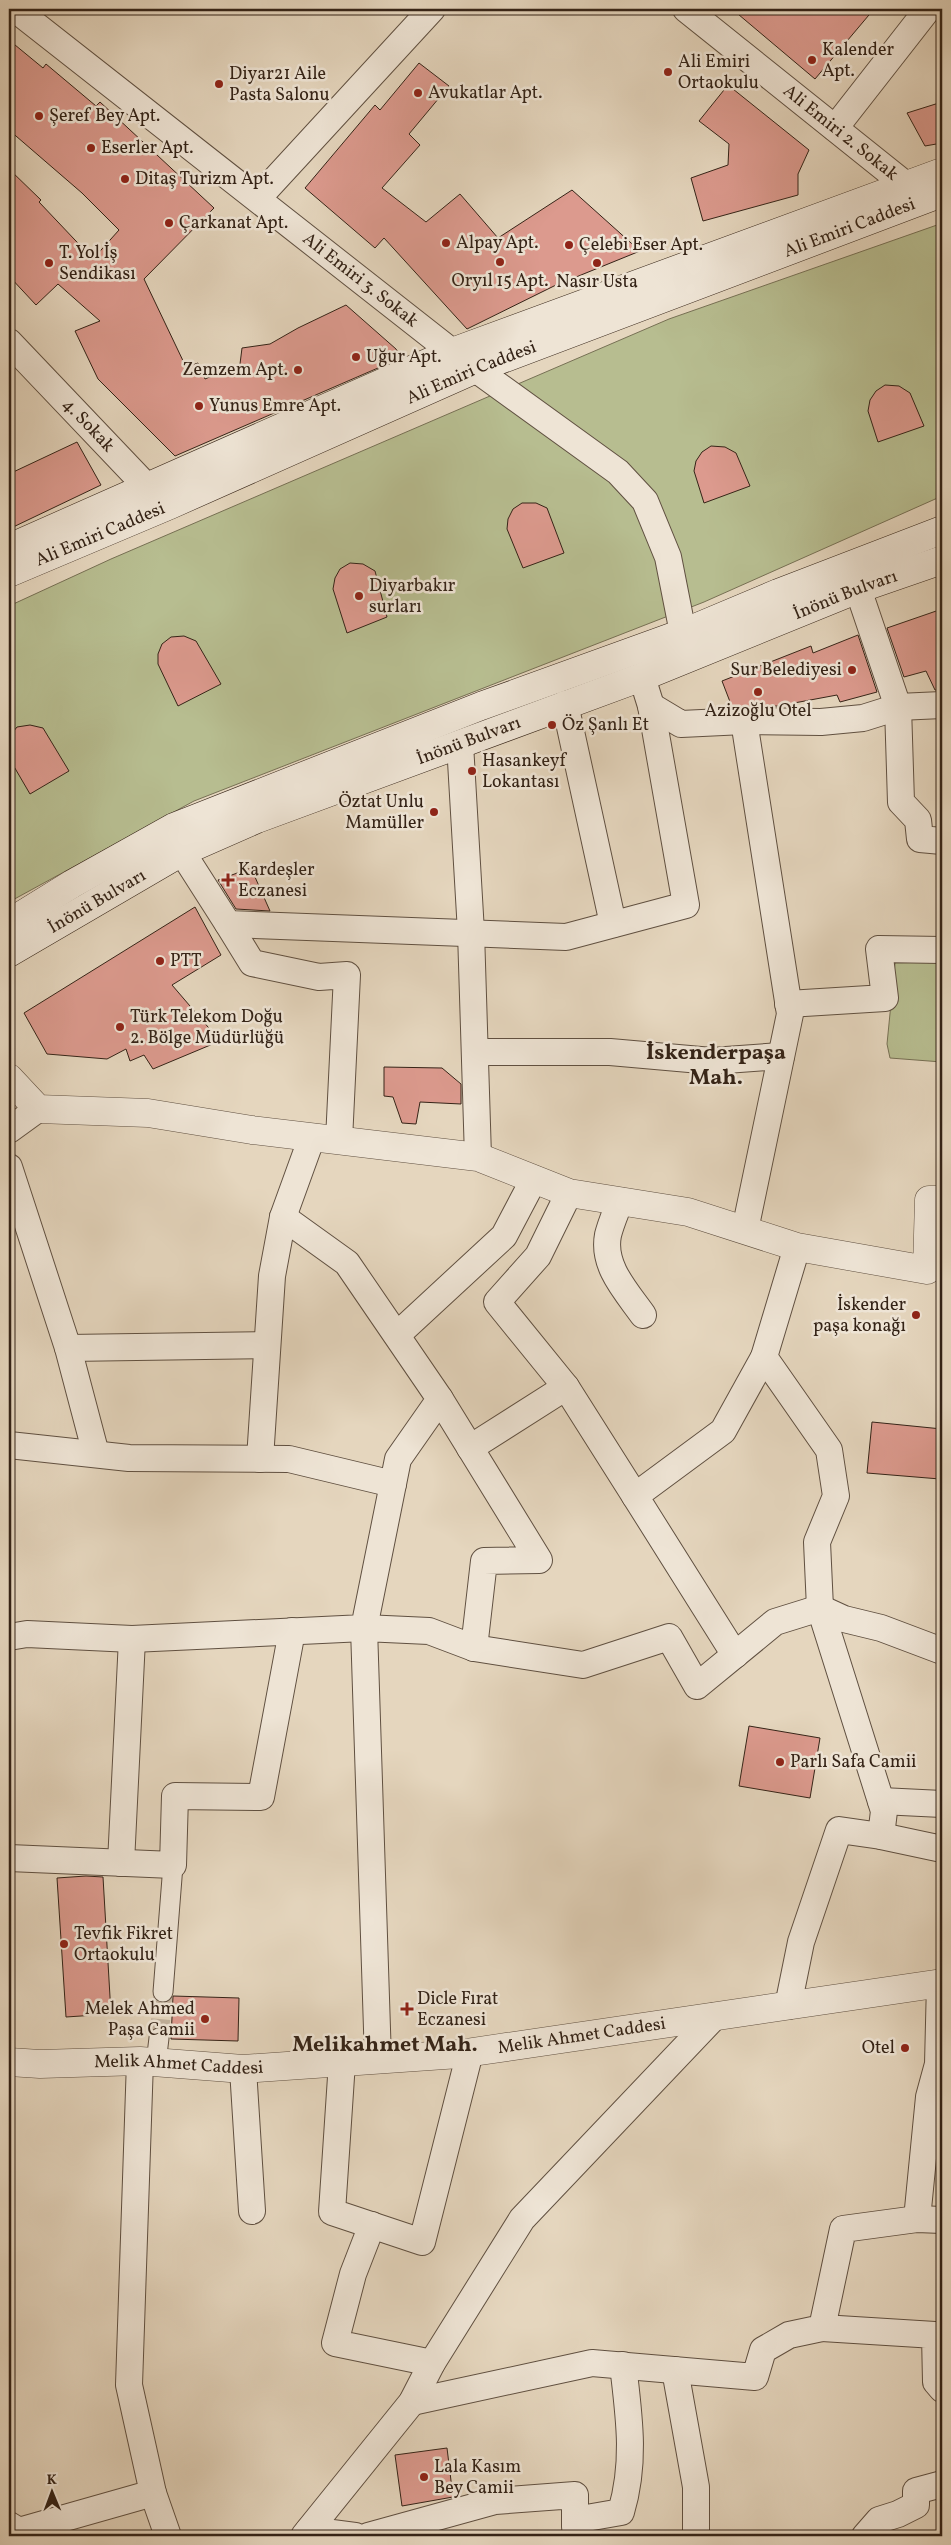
<svg xmlns="http://www.w3.org/2000/svg" width="951" height="2545" font-family="Vollkorn,serif">
	<style>
		.green { fill: #b7bd90; stroke: #767054 }
		.building { fill: #dc9a8e; stroke: #342317 }
		.lines { fill: none; stroke-linecap: round; stroke-linejoin: round }
		.pedestrian-tunnel { stroke: #c2b29d; stroke-width: 19; stroke-dasharray: 19 9; stroke-linecap: butt }
		.pedestrian-casing { stroke: #605041; stroke-width: 21 }
		.minor-casing { stroke: #605041; stroke-width: 28 }
		.tertiary-casing { stroke: #605041; stroke-width: 29 }
		.secondary-casing { stroke: #342317; stroke-width: 29 }
		.pedestrian { stroke: #eee4d5; stroke-width: 19 }
		.minor { stroke: #eee4d5; stroke-width: 26 }
		.tertiary { stroke: #eee4d5; stroke-width: 28 }
		.secondary { stroke: #eee4d5; stroke-width: 28 }
		.poi-dot { fill: #8f2418; stroke: #eee4d5; stroke-width: 2 }
		.labels { text-anchor: middle; dominant-baseline: central; stroke-width: 5; stroke-linejoin: round; paint-order: stroke }
		.poi-label { font-size: 18px; fill: #342317; stroke: #eee4d5; text-anchor: start }
		.street-label { font-size: 18px; fill: #342317; stroke: #eee4d5 }
		.district-label { font-size: 22px; font-weight: bold; fill: #342317; stroke: #eee4d5 }
	</style>
	<rect width="100%" height="100%" fill="#e5d6be"/>
	<filter id="stains"><feTurbulence type="fractalNoise" baseFrequency=".004" numOctaves="4"/><feColorMatrix values="0 0 0 0 .2 0 0 0 0 .09 0 0 0 0 .02 0 0 0 .5 -.17"/></filter>
	<radialGradient id="worn" r=".72"><stop offset=".6" stop-color="#630" stop-opacity="0"/><stop offset="1" stop-color="#630" stop-opacity=".3"/></radialGradient>
	<!-- green -->
	<g class="green">
		<polygon points="937,225 942,227 942,496 704,602 194,801 9,902 9,606 111,559 669,319"/>
		<polygon points="905,959 942,959 942,1062 890,1058 887,1044 895,963"/>
	</g>
	<!-- building -->
	<g class="building">
		<polygon points="732,9 874,9 815,79"/>
		<polygon points="9,40 43,68 46,64 96,106 100,102 214,208 144,279 186,367 198,363 205,379 240,364 242,348 270,344 298,328 346,305 396,349 401,358 175,456 98,379 75,331 100,321 58,284 36,305 9,276 9,169 41,200 39,202 93,259 119,230 82,193 9,130"/>
		<polygon points="419,63 449,86 409,134 420,145 382,188 426,222 460,194 498,238 572,190 640,251 554,286 467,329 384,238 375,248 305,188 375,105 380,110"/>
		<polygon points="728,85 809,150 798,174 798,195 703,221 691,178 728,165 729,144 699,121"/>
		<polygon points="942,102 942,143 925,146 907,113"/>
		<polygon points="885,385 899,386 910,393 924,426 878,442 868,411 870,400 876,391"/>
		<polygon points="77,442 101,485 9,529 9,474"/>
		<polygon points="711,446 725,447 736,453 750,486 704,503 694,471 696,461 702,452"/>
		<polygon points="522,503 536,503 547,508 564,553 523,568 507,529 508,519 513,509"/>
		<polygon points="350,563 363,564 375,571 387,617 347,633 333,589 335,578 340,569"/>
		<polygon points="942,609 942,690 935,690 926,671 904,677 887,628"/>
		<polygon points="858,635 877,692 840,702 837,695 778,706 732,707 722,681 811,646 813,653"/>
		<polygon points="184,636 196,641 221,684 178,706 158,664 158,654 162,644 171,637"/>
		<polygon points="30,725 43,728 69,771 30,794 9,758 9,737 17,727"/>
		<polygon points="251,868 270,911 236,909 218,880"/>
		<polygon points="195,907 221,955 172,985 220,1041 153,1069 144,1055 130,1061 126,1049 107,1059 47,1054 24,1013"/>
		<polygon points="384,1067 442,1068 461,1084 461,1104 420,1102 416,1124 402,1123 393,1097 384,1096"/>
		<polygon points="872,1422 942,1429 940,1479 867,1473"/>
		<polygon points="749,1726 820,1738 810,1798 739,1786"/>
		<polygon points="86,1876 103,1877 111,2014 66,2017 57,1878"/>
		<polygon points="173,1996 239,1998 238,2041 171,2039"/>
		<polygon points="447,2448 453,2497 402,2506 395,2455"/>
	</g>
	<g class="lines">
		<!-- pedestrian-tunnel -->
		<polyline class="pedestrian-tunnel" points="159,2038 163,1992"/>
		<defs>
			<g id="pedestrian">
				<polyline points="163,1992 173,1865"/>
				<polyline points="156,2063 159,2038"/>
			</g>
			<g id="minor">
				<path id="s1" d="M15 9 452 352 618 472 645 501 668 557 683 633"/>
				<path id="s2" d="M686 9 922 198"/>
				<polyline points="835,128 928,9"/>
				<polyline points="258,198 432,9"/>
				<path id="s3" d="M9 342 148 488 163 500"/>
				<polyline points="858,589 898,707 901,802 918,820 920,839 942,841"/>
				<polyline points="565,704 613,924"/>
				<polyline points="651,706 681,724 744,721 821,722 863,718 898,707 942,705"/>
				<polyline points="744,721 790,1014 745,1230"/>
				<polyline points="460,744 471,932 478,1157"/>
				<polyline points="182,852 228,924 566,937 686,905 651,706 642,677"/>
				<polyline points="228,924 252,963 319,977 347,975 339,1140"/>
				<polyline points="788,1004 885,998 879,949 942,950"/>
				<polyline points="475,1052 610,1052 712,1061 781,1056"/>
				<polyline points="9,1130 38,1109"/>
				<polyline points="9,1167 68,1348 267,1345"/>
				<path d="M620 1201C616 1212 611 1223 608 1235 602 1266 626 1291 643 1315"/>
				<polyline points="397,1335 504,1236 534,1179"/>
				<polyline points="68,1348 96,1454"/>
				<polyline points="566,1387 635,1496"/>
				<polyline points="9,1445 129,1458 289,1459 393,1484"/>
				<polyline points="470,1448 566,1387 497,1302 538,1256 569,1193"/>
				<polyline points="260,1459 272,1276 283,1217 312,1137"/>
				<polyline points="9,1637 27,1634 132,1639 364,1628 398,1459 440,1399 347,1263 283,1217"/>
				<polyline points="474,1648 583,1665 669,1637 697,1686 775,1622 820,1608 844,1619 881,1628 942,1651"/>
				<polyline points="735,1655 635,1496 723,1431 764,1357"/>
				<polyline points="881,1801 942,1804"/>
				<polyline points="881,1836 942,1849"/>
				<polyline points="9,1858 173,1865 175,1796 261,1797 292,1631"/>
				<polyline points="121,1863 132,1639"/>
				<polyline points="788,2006 801,1942 839,1830 881,1836 884,1811 820,1608 817,1542 836,1496 829,1450 764,1357 797,1247"/>
				<polyline points="378,2060 364,1628 429,1631 474,1648 484,1561 539,1560 440,1399"/>
				<polyline points="342,2062 332,2212 422,2242 470,2052"/>
				<polyline points="243,2069 252,2211"/>
				<polyline points="917,2219 929,2097 938,2064 940,1983"/>
				<polyline points="372,2225 353,2274 335,2343 432,2363"/>
				<polyline points="822,2328 935,2335 936,2382 942,2389"/>
				<polyline points="675,2370 696,2487 696,2536"/>
				<polyline points="412,2402 592,2363 755,2377 763,2350 789,2335 822,2328 843,2229 917,2219 942,2220"/>
				<polyline points="153,2493 168,2536"/>
				<path d="M575 2520 621 2512C636 2462 629 2416 623 2365"/>
				<polyline points="9,2525 19,2531 153,2493 129,2385 140,2061"/>
				<polyline points="309,2530 355,2536"/>
				<polyline points="304,2536 412,2402 432,2363 522,2219 715,2016"/>
				<polyline points="368,2536 495,2501 575,2495 575,2527 579,2536"/>
				<polyline points="865,2536 879,2520 898,2514 916,2505 916,2491 942,2484"/>
			</g>
			<g id="tertiary">
				<polyline points="9,1078 38,1109 148,1113 252,1130 478,1157 569,1193 688,1212 797,1247 927,1270 929,1200 942,1200"/>
				<path id="s4" d="M9 2062 40 2064 140 2061 243 2069 459 2054 942 1983"/>
			</g>
			<g id="secondary">
				<polyline points="9,548 452,352 942,172"/>
				<path id="s5" d="M9 573 170 505 476 369 942 193"/>
				<polyline points="9,923 72,884 174,827 481,706 683,633 778,593 942,530"/>
				<path id="s6" d="M9 953 182 852 257 819 642 677 858 589 942 560"/>
			</g>
		</defs>
		<!-- pedestrian casing -->
		<use href="#pedestrian" class="pedestrian-casing"/>
		<!-- minor casing -->
		<use href="#minor" class="minor-casing"/>
		<!-- tertiary casing -->
		<use href="#tertiary" class="tertiary-casing"/>
		<!-- secondary casing -->
		<use href="#secondary" class="secondary-casing"/>
		<!-- pedestrian -->
		<use href="#pedestrian" class="pedestrian"/>
		<!-- minor -->
		<use href="#minor" class="minor"/>
		<!-- tertiary -->
		<use href="#tertiary" class="tertiary"/>
		<!-- secondary -->
		<use href="#secondary" class="secondary"/>
	</g>
	<!-- markers -->
	<g class="poi-dot">
		<circle cx="812" cy="60" r="5"/>
		<circle cx="668" cy="72" r="5"/>
		<circle cx="219" cy="84" r="5"/>
		<circle cx="418" cy="93" r="5"/>
		<circle cx="39" cy="116" r="5"/>
		<circle cx="91" cy="148" r="5"/>
		<circle cx="125" cy="179" r="5"/>
		<circle cx="169" cy="223" r="5"/>
		<circle cx="446" cy="243" r="5"/>
		<circle cx="569" cy="245" r="5"/>
		<circle cx="500" cy="262" r="5"/>
		<circle cx="49" cy="263" r="5"/>
		<circle cx="597" cy="263" r="5"/>
		<circle cx="356" cy="357" r="5"/>
		<circle cx="298" cy="370" r="5"/>
		<circle cx="199" cy="406" r="5"/>
		<circle cx="359" cy="596" r="5"/>
		<circle cx="852" cy="670" r="5"/>
		<circle cx="758" cy="692" r="5"/>
		<circle cx="552" cy="725" r="5"/>
		<circle cx="472" cy="771" r="5"/>
		<circle cx="434" cy="812" r="5"/>
		<path d="M225.5 872.5h5v5h5v5h-5v5h-5v-5h-5v-5h5z"/>
		<circle cx="160" cy="961" r="5"/>
		<circle cx="120" cy="1027" r="5"/>
		<circle cx="916" cy="1315" r="5"/>
		<circle cx="780" cy="1762" r="5"/>
		<circle cx="64" cy="1944" r="5"/>
		<path d="M404.5 2001.5h5v5h5v5h-5v5h-5v-5h-5v-5h5z"/>
		<circle cx="205" cy="2019" r="5"/>
		<circle cx="905" cy="2048" r="5"/>
		<circle cx="424" cy="2477" r="5"/>
	</g>
	<g class="labels">
		<!-- poi labels -->
		<g class="poi-label">
			<text x="822" y="50">Kalender<tspan x="822" dy="21">Apt.</tspan></text>
			<text x="678" y="62">Ali Emiri<tspan x="678" dy="21">Ortaokulu</tspan></text>
			<text x="229" y="74">Diyar21 Aile<tspan x="229" dy="21">Pasta Salonu</tspan></text>
			<text x="428" y="93">Avukatlar Apt.</text>
			<text x="49" y="116">Şeref Bey Apt.</text>
			<text x="101" y="148">Eserler Apt.</text>
			<text x="135" y="179">Ditaş Turizm Apt.</text>
			<text x="179" y="223">Çarkanat Apt.</text>
			<text x="456" y="243">Alpay Apt.</text>
			<text x="579" y="245">Çelebi Eser Apt.</text>
			<text x="59" y="253">T. Yol İş<tspan x="59" dy="21">Sendikası</tspan></text>
			<text x="500" y="281" text-anchor="middle">Oryıl 15 Apt.</text>
			<text x="597" y="282" text-anchor="middle">Nasır Usta</text>
			<text x="366" y="357">Uğur Apt.</text>
			<text x="288" y="370" text-anchor="end">Zemzem Apt.</text>
			<text x="209" y="406">Yunus Emre Apt.</text>
			<text x="369" y="586">Diyarbakır<tspan x="369" dy="21">surları</tspan></text>
			<text x="842" y="670" text-anchor="end">Sur Belediyesi</text>
			<text x="758" y="711" text-anchor="middle">Azizoğlu Otel</text>
			<text x="562" y="725">Öz Şanlı Et</text>
			<text x="482" y="761">Hasankeyf<tspan x="482" dy="21">Lokantası</tspan></text>
			<text x="424" y="802" text-anchor="end">Öztat Unlu<tspan x="424" dy="21">Mamüller</tspan></text>
			<text x="238" y="870">Kardeşler<tspan x="238" dy="21">Eczanesi</tspan></text>
			<text x="170" y="961">PTT</text>
			<text x="130" y="1017">Türk Telekom Doğu<tspan x="130" dy="21">2. Bölge Müdürlüğü</tspan></text>
			<text x="906" y="1305" text-anchor="end">İskender<tspan x="906" dy="21">paşa konağı</tspan></text>
			<text x="790" y="1762">Parlı Safa Camii</text>
			<text x="74" y="1934">Tevfik Fikret<tspan x="74" dy="21">Ortaokulu</tspan></text>
			<text x="417" y="1999">Dicle Fırat<tspan x="417" dy="21">Eczanesi</tspan></text>
			<text x="195" y="2009" text-anchor="end">Melek Ahmed<tspan x="195" dy="21">Paşa Camii</tspan></text>
			<text x="895" y="2048" text-anchor="end">Otel</text>
			<text x="434" y="2467">Lala Kasım<tspan x="434" dy="21">Bey Camii</tspan></text>
		</g>
		<!-- street labels -->
		<g class="street-label">
			<text stroke="none"><textPath href="#s2" startOffset="198">Ali Emiri 2. Sokak</textPath></text>
			<text stroke="none"><textPath href="#s5" startOffset="909">Ali Emiri Caddesi</textPath></text>
			<text stroke="none"><textPath href="#s1" startOffset="439">Ali Emiri 3. Sokak</textPath></text>
			<text stroke="none"><textPath href="#s5" startOffset="504">Ali Emiri Caddesi</textPath></text>
			<text stroke="none"><textPath href="#s3" startOffset="115">4. Sokak</textPath></text>
			<text stroke="none"><textPath href="#s5" startOffset="99">Ali Emiri Caddesi</textPath></text>
			<text stroke="none"><textPath href="#s6" startOffset="912">İnönü Bulvarı</textPath></text>
			<text stroke="none"><textPath href="#s6" startOffset="508">İnönü Bulvarı</textPath></text>
			<text stroke="none"><textPath href="#s6" startOffset="102">İnönü Bulvarı</textPath></text>
			<text stroke="none"><textPath href="#s4" startOffset="575">Melik Ahmet Caddesi</textPath></text>
			<text stroke="none"><textPath href="#s4" startOffset="170">Melik Ahmet Caddesi</textPath></text>
		</g>
		<!-- district labels -->
		<g class="district-label">
			<text x="716" y="1053">İskenderpaşa<tspan x="716" dy="25">Mah.</tspan></text>
			<text x="385" y="2045">Melikahmet Mah.</text>
		</g>
	</g>
	<!-- margin -->
	<rect width="951" height="2545" fill="none" stroke="#e5d6be" stroke-width="30"/>
	<rect x="10" y="10" width="931" height="2525" fill="none" stroke="#342317" stroke-width="2.5"/>
	<rect x="15" y="15" width="921" height="2515" fill="none" stroke="#342317"/>
	<!-- north arrow -->
	<g transform="translate(52 2492) rotate(359)" stroke="#eee4d5" stroke-width="4" paint-order="stroke">
	<path d="M0-4L9 19L0 12L-9 19Z" fill="#342317"/>
	<text y="-8" font-size="14" font-weight="bold" text-anchor="middle" fill="#342317">K</text>
	</g>
	<rect width="100%" height="100%" filter="url(#stains)"/>
	<rect width="100%" height="100%" fill="url(#worn)"/>
</svg>
